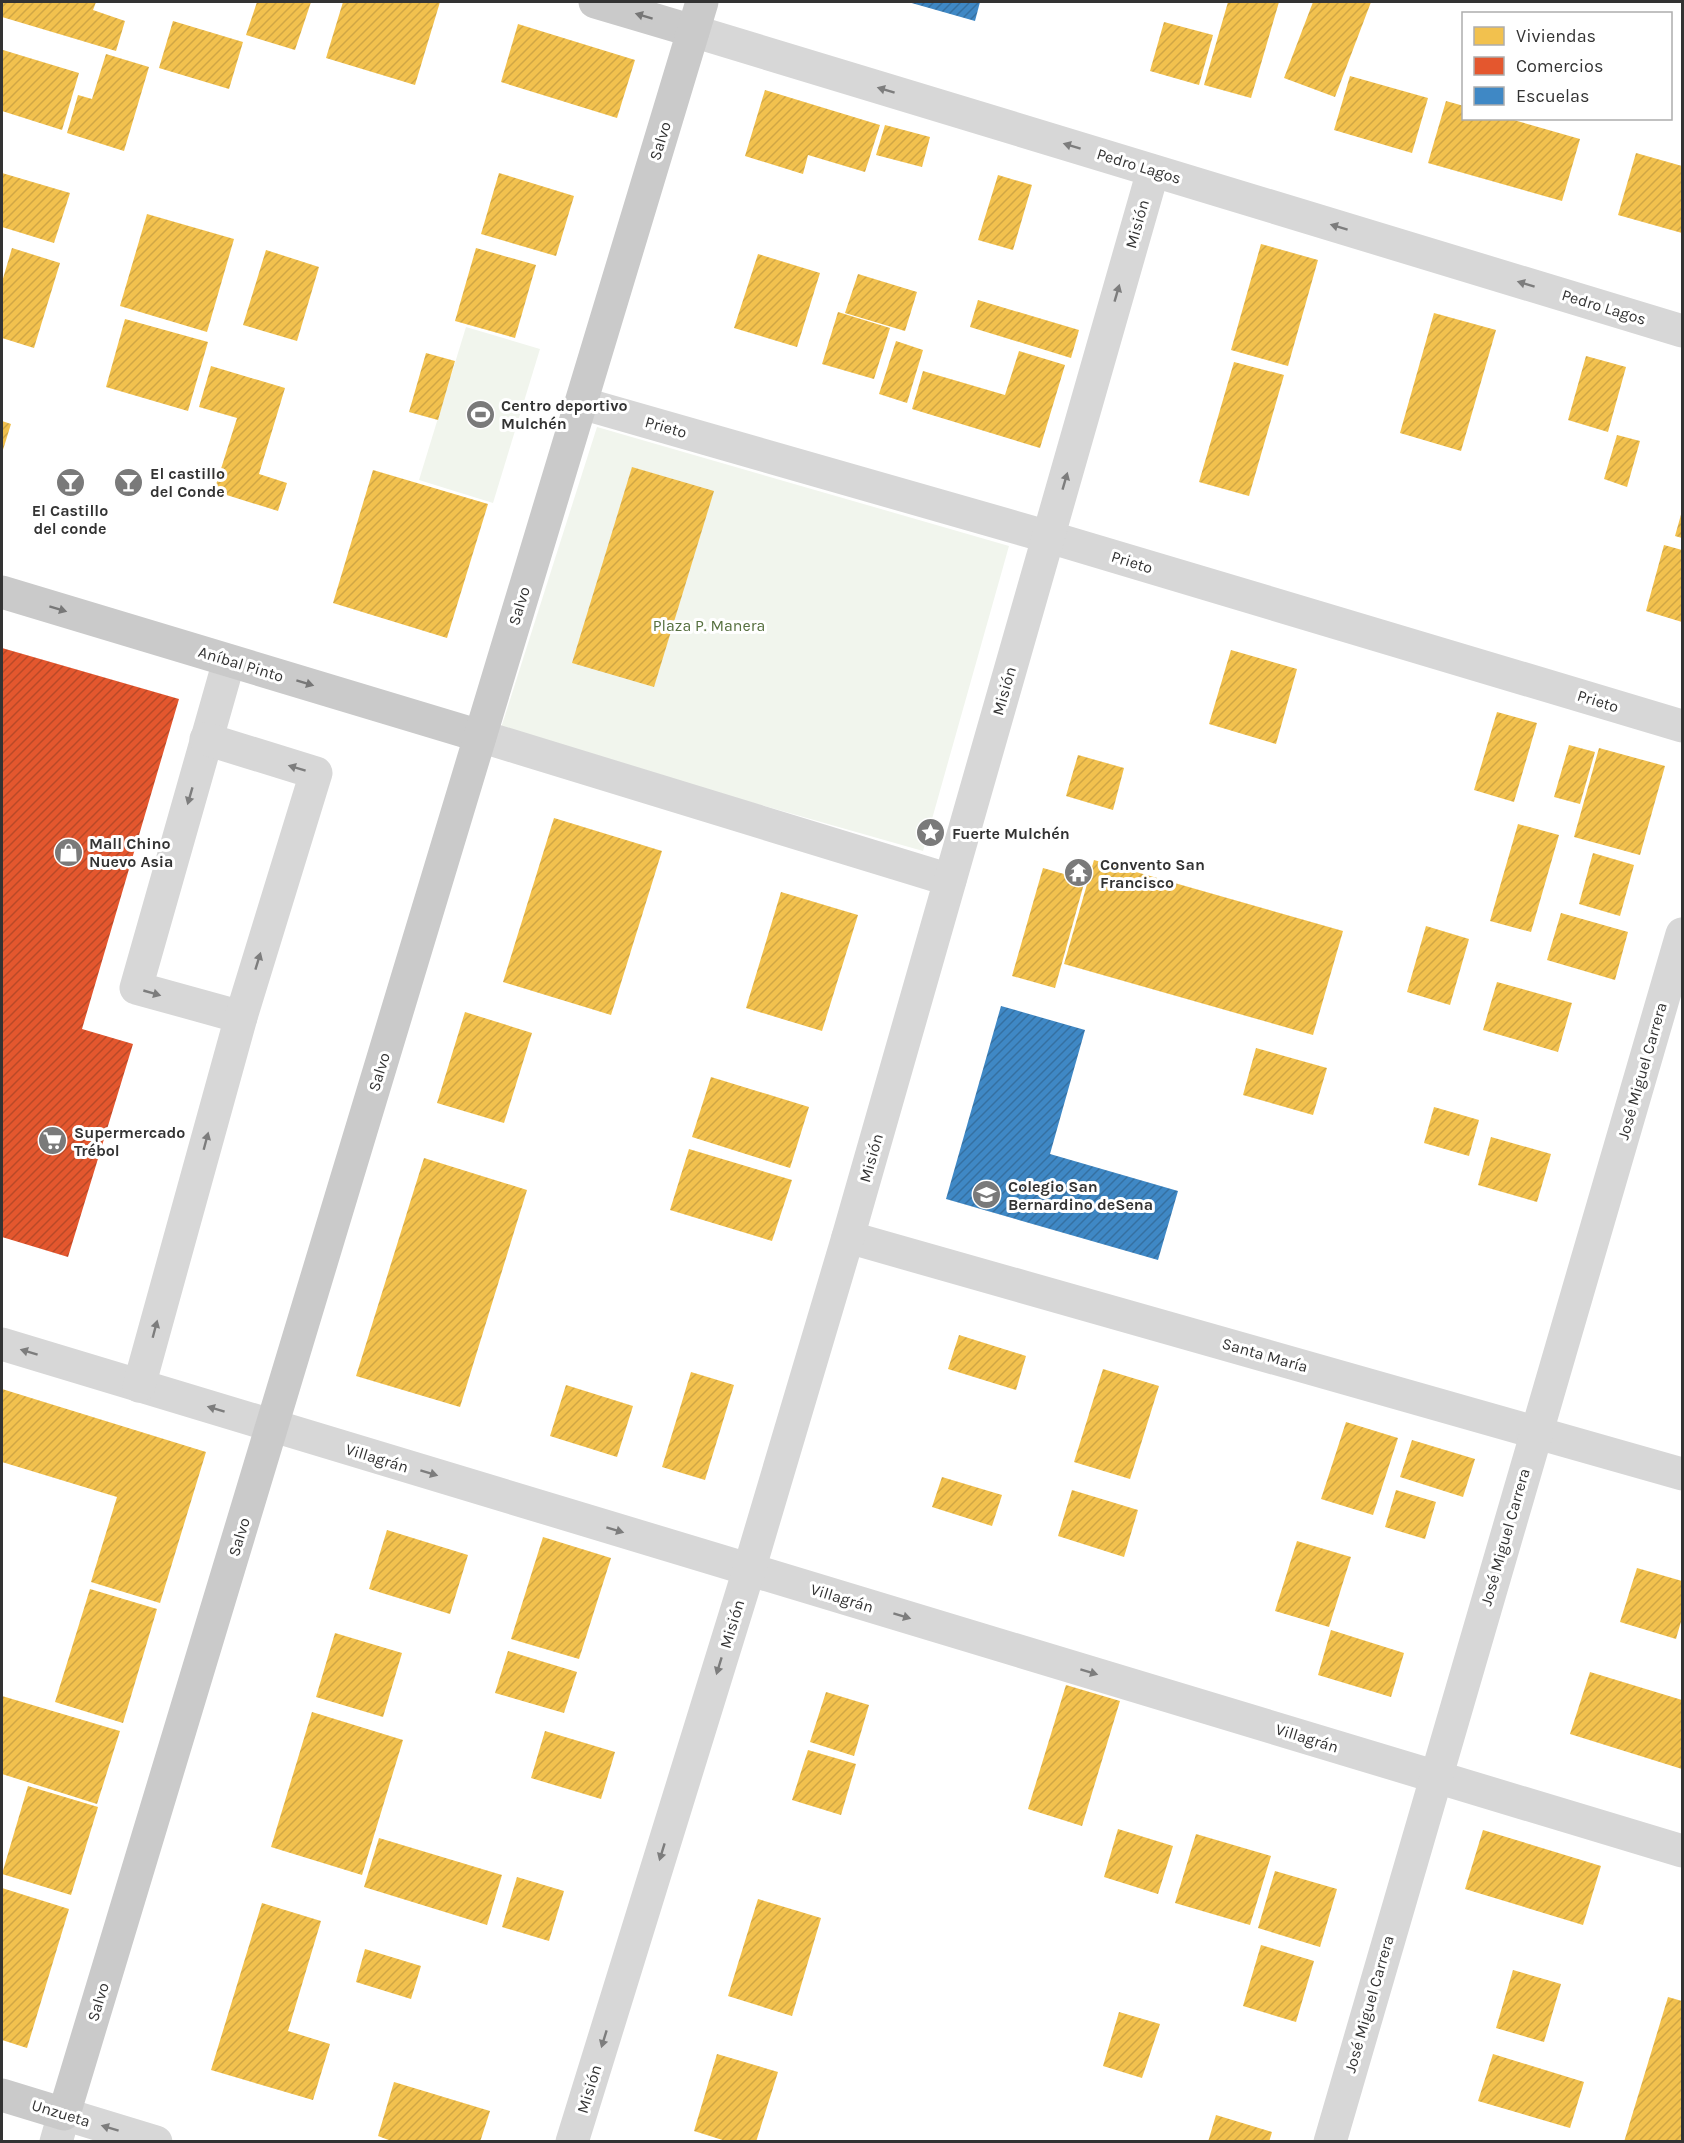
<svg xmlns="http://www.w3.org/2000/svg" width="1684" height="2143" font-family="Karla,sans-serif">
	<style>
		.park { fill: #f1f5ed }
		.homes { fill: url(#homes-hatch) }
		.shops { fill: url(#shops-hatch) }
		.schools { fill: url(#schools-hatch) }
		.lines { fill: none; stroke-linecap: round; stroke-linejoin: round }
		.minor { stroke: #d7d7d7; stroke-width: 33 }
		.major { stroke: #cacaca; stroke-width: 33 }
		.oneway { fill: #777 }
		.oneway2 { fill: #7d7d7d }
		.labels { text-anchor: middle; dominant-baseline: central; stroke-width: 6; stroke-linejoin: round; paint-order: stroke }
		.street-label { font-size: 16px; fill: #333; stroke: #fff }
		.poi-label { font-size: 16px; font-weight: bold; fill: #333; stroke: #fff; text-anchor: start }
		.park-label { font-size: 16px; fill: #56703f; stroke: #fff }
	</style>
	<defs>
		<pattern id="homes-hatch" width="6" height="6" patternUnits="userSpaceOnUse" patternTransform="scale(1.5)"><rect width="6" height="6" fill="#f2c14e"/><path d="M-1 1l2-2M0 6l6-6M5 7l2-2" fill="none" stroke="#d0a645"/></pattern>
		<pattern id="shops-hatch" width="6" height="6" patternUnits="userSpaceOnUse" patternTransform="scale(1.5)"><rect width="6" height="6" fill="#e4572e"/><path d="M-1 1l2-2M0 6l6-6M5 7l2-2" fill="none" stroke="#b94928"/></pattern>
		<pattern id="schools-hatch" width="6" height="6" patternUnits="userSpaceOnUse" patternTransform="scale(1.5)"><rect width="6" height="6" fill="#3f88c5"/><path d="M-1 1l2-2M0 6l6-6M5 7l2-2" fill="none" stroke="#3570a1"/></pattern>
	</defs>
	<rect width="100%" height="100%" fill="#fff"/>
	<!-- park -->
	<g class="park">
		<polygon points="466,327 540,349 493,503 419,480"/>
		<polygon points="597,427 1009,546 923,851 500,731"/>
	</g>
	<!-- homes -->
	<g class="homes">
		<polygon points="3,2 96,2 93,10 125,21 116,51 2,17"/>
		<polygon points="257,2 311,2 295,50 246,35"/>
		<polygon points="343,2 440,2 415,85 326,58"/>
		<polygon points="1228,2 1279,2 1251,98 1204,85"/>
		<polygon points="1313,2 1371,2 1335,97 1284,78"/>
		<polygon points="173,21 243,42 229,89 159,68"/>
		<polygon points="1164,22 1213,35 1199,85 1150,71"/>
		<polygon points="518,24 635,60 617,118 501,82"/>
		<polygon points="3,50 79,73 62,130 2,111"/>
		<polygon points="106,54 149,67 124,151 67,133 78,95 92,99"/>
		<polygon points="1350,76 1428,98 1412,153 1334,130"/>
		<polygon points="765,90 880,125 865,172 808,155 803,174 745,156"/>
		<polygon points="1446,101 1464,106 1464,118 1507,118 1580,139 1562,201 1428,163"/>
		<polygon points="885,125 930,137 922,167 876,155"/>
		<polygon points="1636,153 1682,166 1682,233 1618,215"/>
		<polygon points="2,173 70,193 54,243 2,227"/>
		<polygon points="499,173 574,196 556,256 481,234"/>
		<polygon points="998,175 1032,185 1013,250 978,240"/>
		<polygon points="147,214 234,239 207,332 120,306"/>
		<polygon points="1261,244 1318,260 1288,366 1231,350"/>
		<polygon points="12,248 60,263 34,348 2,338 2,282"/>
		<polygon points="476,248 536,265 515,338 455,321"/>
		<polygon points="266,250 319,267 297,341 243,325"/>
		<polygon points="758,254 820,273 797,347 734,328"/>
		<polygon points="858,274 917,292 905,331 845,313"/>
		<polygon points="978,300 1079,330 1071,358 970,327"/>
		<polygon points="838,312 890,328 874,379 822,364"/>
		<polygon points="1434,313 1496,330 1461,451 1400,433"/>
		<polygon points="125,319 208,342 188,411 106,387"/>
		<polygon points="896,341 923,350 907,403 879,394"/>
		<polygon points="1019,351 1065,365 1040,448 912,409 923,371 1005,395"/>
		<polygon points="426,353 455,361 438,420 409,412"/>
		<polygon points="1586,356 1626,367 1608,432 1568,420"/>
		<polygon points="1234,362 1284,375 1249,496 1199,482"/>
		<polygon points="211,366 285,388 259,474 287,483 278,511 214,491 237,418 199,407"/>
		<polygon points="2,421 11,424 2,453"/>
		<polygon points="1617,435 1640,441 1627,487 1604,479"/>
		<polygon points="632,467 714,491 654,687 572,663"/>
		<polygon points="373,470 488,504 447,638 333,603"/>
		<polygon points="1682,511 1682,538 1675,536"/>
		<polygon points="1664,545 1682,550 1682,622 1646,611"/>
		<polygon points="1231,650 1297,669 1276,744 1209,724"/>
		<polygon points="1497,712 1537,723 1514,802 1474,790"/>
		<polygon points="1569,745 1595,752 1580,804 1554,797"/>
		<polygon points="1599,748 1665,766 1640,855 1574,837"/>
		<polygon points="1078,755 1124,768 1113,810 1066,796"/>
		<polygon points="554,818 662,851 611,1015 503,982"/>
		<polygon points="1518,824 1559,835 1531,932 1490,921"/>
		<polygon points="1593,853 1634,865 1620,916 1579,904"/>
		<polygon points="1094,860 1343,931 1313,1035 1064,964"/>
		<polygon points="1043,868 1085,880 1055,988 1012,976"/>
		<polygon points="781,892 858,915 822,1031 746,1008"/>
		<polygon points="1561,913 1628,932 1615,980 1547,960"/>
		<polygon points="1426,926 1469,939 1450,1005 1407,992"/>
		<polygon points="1497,982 1572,1003 1558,1052 1483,1030"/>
		<polygon points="465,1012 532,1033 504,1123 437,1103"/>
		<polygon points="1256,1048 1327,1068 1313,1115 1243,1095"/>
		<polygon points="711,1077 809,1107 790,1168 692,1137"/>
		<polygon points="1434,1107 1479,1120 1469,1156 1424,1143"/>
		<polygon points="1491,1137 1551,1154 1537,1202 1478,1185"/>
		<polygon points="689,1149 792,1180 772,1241 670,1210"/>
		<polygon points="424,1158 527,1190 460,1407 356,1376"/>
		<polygon points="959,1335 1026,1356 1016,1390 948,1369"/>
		<polygon points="1103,1369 1159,1386 1130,1479 1074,1462"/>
		<polygon points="691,1372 734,1385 705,1480 662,1467"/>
		<polygon points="566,1385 633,1406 617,1457 550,1436"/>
		<polygon points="2,1389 206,1452 160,1603 91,1582 117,1497 2,1462"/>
		<polygon points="1346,1422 1398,1438 1373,1515 1321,1499"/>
		<polygon points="1412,1440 1475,1459 1463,1497 1400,1477"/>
		<polygon points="942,1477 1002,1495 992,1526 932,1507"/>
		<polygon points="1072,1490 1138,1510 1124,1557 1058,1536"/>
		<polygon points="1396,1490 1436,1502 1425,1539 1385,1527"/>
		<polygon points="387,1530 468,1555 450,1614 369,1589"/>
		<polygon points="543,1537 611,1558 579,1659 511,1639"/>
		<polygon points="1297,1541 1351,1557 1329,1627 1275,1611"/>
		<polygon points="1637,1568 1682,1581 1682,1618 1676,1639 1620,1622"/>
		<polygon points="90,1589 157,1609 123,1723 55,1702"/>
		<polygon points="1331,1630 1404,1653 1391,1697 1318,1675"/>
		<polygon points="335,1633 402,1653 383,1717 316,1697"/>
		<polygon points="508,1651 577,1672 564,1713 495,1693"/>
		<polygon points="1590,1672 1682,1700 1682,1769 1570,1734"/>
		<polygon points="1066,1685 1120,1701 1082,1826 1028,1809"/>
		<polygon points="826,1692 869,1705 854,1756 810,1742"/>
		<polygon points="2,1696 120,1731 97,1804 2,1774"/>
		<polygon points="312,1712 403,1740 362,1875 271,1847"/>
		<polygon points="545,1731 615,1752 601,1799 531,1778"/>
		<polygon points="808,1750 856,1764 841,1815 792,1800"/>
		<polygon points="28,1786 98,1807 71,1895 2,1874"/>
		<polygon points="1118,1829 1173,1846 1158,1894 1104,1877"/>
		<polygon points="1483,1830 1601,1866 1583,1925 1465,1889"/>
		<polygon points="1196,1834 1271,1856 1250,1925 1175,1903"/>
		<polygon points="379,1838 502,1875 487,1925 364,1887"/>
		<polygon points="1275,1871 1337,1889 1320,1947 1258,1928"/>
		<polygon points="517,1877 564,1891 549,1941 502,1927"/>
		<polygon points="2,1888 69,1909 27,2048 2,2040"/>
		<polygon points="758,1899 821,1918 792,2016 728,1996"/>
		<polygon points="262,1903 321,1921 288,2031 330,2044 313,2100 211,2070"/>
		<polygon points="1261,1945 1314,1961 1296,2022 1243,2006"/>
		<polygon points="365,1949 421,1966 411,1999 356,1982"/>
		<polygon points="1513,1970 1561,1984 1544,2042 1496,2028"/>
		<polygon points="1668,1997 1682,2001 1682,2142 1624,2142"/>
		<polygon points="1119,2012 1160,2024 1142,2078 1103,2066"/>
		<polygon points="717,2054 778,2072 756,2142 729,2142 694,2131"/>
		<polygon points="1493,2054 1584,2082 1570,2128 1478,2101"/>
		<polygon points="394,2082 490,2111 480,2142 394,2142 378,2136"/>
		<polygon points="1216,2115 1272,2132 1269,2142 1208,2142"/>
	</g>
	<!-- shops -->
	<polygon class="shops" points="2,648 179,699 82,1029 133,1044 68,1257 2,1237"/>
	<!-- schools -->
	<g class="schools">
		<polygon points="908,2 980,2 975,21"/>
		<polygon points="1001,1006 1085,1030 1050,1154 1178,1191 1158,1260 946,1199"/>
	</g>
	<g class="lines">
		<!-- minor -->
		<g class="minor">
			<polyline points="693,31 1682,331"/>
			<polyline points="581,403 1049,537 1682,726"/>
			<polyline points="229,661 136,988 241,1017"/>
			<polyline points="480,736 950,880"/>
			<polyline points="848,1237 1682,1474"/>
			<polyline points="2,1344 1682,1851"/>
			<polyline points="139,1386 241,1017 316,773 206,739"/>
			<polyline points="56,2142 64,2114 156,2142"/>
			<polyline points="572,2142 749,1570 848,1237 1153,171"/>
			<polyline points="1330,2142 1682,934"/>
		</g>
		<!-- major -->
		<g class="major">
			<polyline points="595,2 693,31"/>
			<polyline points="2,592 480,736"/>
			<polyline points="2,2095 64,2114 702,2"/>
		</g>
	</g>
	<!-- one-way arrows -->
	<defs><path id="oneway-solid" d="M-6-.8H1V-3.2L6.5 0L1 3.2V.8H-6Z" transform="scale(1.5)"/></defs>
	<g class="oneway">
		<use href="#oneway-solid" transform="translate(644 16) rotate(-163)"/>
		<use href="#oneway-solid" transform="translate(58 609) rotate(17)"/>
		<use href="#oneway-solid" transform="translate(305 683) rotate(17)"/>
	</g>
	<g class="oneway2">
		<use href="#oneway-solid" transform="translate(886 90) rotate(-163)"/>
		<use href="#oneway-solid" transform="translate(1072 146) rotate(-163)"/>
		<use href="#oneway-solid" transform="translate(1339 227) rotate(-163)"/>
		<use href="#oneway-solid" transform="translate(1526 284) rotate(-163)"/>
		<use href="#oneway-solid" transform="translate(1117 293) rotate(-74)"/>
		<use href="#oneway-solid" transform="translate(1065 481) rotate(-74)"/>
		<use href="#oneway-solid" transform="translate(297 768) rotate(-163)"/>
		<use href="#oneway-solid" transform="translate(190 796) rotate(106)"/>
		<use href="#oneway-solid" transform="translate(258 961) rotate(-73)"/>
		<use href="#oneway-solid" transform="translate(152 993) rotate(16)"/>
		<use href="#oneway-solid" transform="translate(206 1141) rotate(-75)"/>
		<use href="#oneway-solid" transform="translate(155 1329) rotate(-75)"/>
		<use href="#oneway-solid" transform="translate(29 1352) rotate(-163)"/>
		<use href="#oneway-solid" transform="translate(216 1409) rotate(-163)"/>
		<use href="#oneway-solid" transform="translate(429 1473) rotate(17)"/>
		<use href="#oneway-solid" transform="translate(615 1530) rotate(17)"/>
		<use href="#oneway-solid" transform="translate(902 1616) rotate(17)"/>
		<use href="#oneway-solid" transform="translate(719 1666) rotate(107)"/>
		<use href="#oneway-solid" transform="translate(1089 1672) rotate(17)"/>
		<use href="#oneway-solid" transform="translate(662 1852) rotate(107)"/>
		<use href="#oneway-solid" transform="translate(604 2039) rotate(107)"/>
		<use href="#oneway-solid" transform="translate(110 2128) rotate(-163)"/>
	</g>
	<!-- icons -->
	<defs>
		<symbol id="stadium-disc" viewBox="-11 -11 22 22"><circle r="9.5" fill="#7a7a7a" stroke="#fff"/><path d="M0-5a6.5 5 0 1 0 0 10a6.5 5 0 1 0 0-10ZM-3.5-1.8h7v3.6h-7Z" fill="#fff"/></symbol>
		<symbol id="bar-disc" viewBox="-11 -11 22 22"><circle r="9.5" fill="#7a7a7a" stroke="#fff"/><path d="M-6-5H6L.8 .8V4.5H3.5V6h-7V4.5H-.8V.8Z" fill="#fff"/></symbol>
		<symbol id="sight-disc" viewBox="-11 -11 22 22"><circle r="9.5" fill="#7a7a7a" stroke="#fff"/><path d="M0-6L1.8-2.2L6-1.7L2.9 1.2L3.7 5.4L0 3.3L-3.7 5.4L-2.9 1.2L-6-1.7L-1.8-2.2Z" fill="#fff"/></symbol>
		<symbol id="shop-disc" viewBox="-11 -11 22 22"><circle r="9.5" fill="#7a7a7a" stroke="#fff"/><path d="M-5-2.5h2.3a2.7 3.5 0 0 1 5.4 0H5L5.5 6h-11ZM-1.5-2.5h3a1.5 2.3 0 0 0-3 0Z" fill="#fff"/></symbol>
		<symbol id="temple-disc" viewBox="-11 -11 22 22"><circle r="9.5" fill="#7a7a7a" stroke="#fff"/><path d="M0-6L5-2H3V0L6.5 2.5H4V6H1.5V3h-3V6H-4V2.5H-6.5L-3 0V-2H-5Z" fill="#fff"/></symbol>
		<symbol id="supermarket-disc" viewBox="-11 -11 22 22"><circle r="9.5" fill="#7a7a7a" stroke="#fff"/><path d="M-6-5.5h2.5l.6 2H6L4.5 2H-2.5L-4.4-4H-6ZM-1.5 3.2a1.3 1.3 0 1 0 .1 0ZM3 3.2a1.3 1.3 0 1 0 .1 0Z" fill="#fff"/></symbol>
		<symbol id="school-disc" viewBox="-11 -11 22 22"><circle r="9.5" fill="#7a7a7a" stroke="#fff"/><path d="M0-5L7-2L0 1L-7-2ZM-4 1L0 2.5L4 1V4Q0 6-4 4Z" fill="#fff"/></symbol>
	</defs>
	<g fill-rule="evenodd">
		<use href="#stadium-disc" x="464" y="398" width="33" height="33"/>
		<use href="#bar-disc" x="54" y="466" width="33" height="33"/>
		<use href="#bar-disc" x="112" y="466" width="33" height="33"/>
		<use href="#sight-disc" x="914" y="816" width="33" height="33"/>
		<use href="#shop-disc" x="52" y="836" width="33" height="33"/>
		<use href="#temple-disc" x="1062" y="856" width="33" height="33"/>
		<use href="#supermarket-disc" x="36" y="1124" width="33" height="33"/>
		<use href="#school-disc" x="970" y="1178" width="33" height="33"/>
	</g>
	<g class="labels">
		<!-- street labels -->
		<g class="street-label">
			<text transform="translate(660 141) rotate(-73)">Salvo</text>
			<text transform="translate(1139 166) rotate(17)">Pedro Lagos</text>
			<text transform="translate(1137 224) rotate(-74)">Misión</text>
			<text transform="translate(1604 307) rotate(17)">Pedro Lagos</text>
			<text transform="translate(666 427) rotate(16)">Prieto</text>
			<text transform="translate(1132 562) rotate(17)">Prieto</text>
			<text transform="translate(519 606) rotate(-73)">Salvo</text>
			<text transform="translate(241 664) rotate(17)">Aníbal Pinto</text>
			<text transform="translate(1004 691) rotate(-74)">Misión</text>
			<text transform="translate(1598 701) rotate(17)">Prieto</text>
			<text transform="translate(1642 1071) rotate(-74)">José Miguel Carrera</text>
			<text transform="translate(379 1072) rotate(-73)">Salvo</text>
			<text transform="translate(871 1158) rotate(-74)">Misión</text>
			<text transform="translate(1265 1355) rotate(16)">Santa María</text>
			<text transform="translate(377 1458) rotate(17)">Villagrán</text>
			<text transform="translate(239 1537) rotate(-73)">Salvo</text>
			<text transform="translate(1505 1537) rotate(-74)">José Miguel Carrera</text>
			<text transform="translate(842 1598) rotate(17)">Villagrán</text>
			<text transform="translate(732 1624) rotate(-73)">Misión</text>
			<text transform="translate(1307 1738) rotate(17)">Villagrán</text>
			<text transform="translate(98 2002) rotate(-73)">Salvo</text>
			<text transform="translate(1369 2004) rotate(-74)">José Miguel Carrera</text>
			<text transform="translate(589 2089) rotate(-73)">Misión</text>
			<text transform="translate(61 2113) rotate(17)">Unzueta</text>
		</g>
		<!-- poi labels -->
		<g class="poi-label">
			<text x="501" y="405">Centro deportivo<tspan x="501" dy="18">Mulchén</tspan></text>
			<text x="150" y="473">El castillo<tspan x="150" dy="18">del Conde</tspan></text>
			<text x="70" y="510" text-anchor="middle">El Castillo<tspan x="70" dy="18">del conde</tspan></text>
			<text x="952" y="833">Fuerte Mulchén</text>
			<text x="89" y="843">Mall Chino<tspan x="89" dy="18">Nuevo Asia</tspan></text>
			<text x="1100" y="864">Convento San<tspan x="1100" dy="18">Francisco</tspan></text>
			<text x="74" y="1132">Supermercado<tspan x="74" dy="18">Trébol</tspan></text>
			<text x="1008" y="1186">Colegio San<tspan x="1008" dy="18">Bernardino deSena</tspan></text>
		</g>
		<!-- park labels -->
		<g class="park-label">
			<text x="709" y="625">Plaza P. Manera</text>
		</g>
	</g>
	<!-- border -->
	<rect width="1684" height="2143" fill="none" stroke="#333333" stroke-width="6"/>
	<!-- legend -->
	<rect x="1462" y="12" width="210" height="108" fill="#ffffff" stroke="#adadad" stroke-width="1.5"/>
	<rect x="1474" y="27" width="30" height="18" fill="#f2c14e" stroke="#adadad" stroke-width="1.5"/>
	<text x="1516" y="42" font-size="18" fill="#333333">Viviendas</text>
	<rect x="1474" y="57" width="30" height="18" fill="#e4572e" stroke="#adadad" stroke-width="1.5"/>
	<text x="1516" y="72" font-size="18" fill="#333333">Comercios</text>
	<rect x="1474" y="87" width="30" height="18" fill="#3f88c5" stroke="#adadad" stroke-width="1.5"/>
	<text x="1516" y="102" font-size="18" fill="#333333">Escuelas</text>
</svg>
